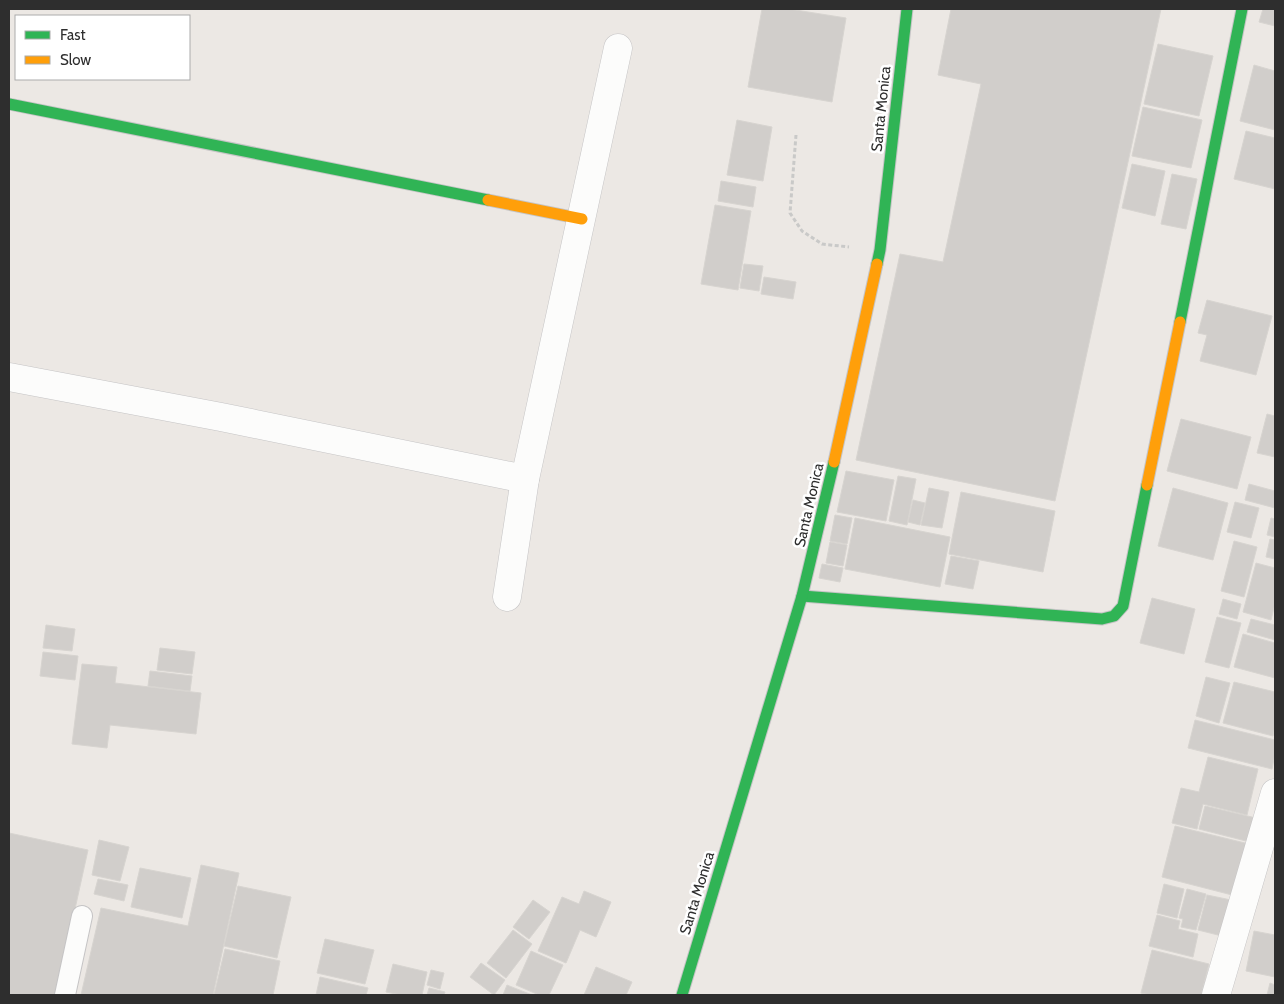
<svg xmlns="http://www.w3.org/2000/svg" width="1284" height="1004" font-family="Cabin,sans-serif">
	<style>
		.building { fill: #d1cecb; stroke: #d7d4d0 }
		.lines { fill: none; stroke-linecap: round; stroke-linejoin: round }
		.lane-casing { stroke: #c5c4c5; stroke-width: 22 }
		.street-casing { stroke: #c5c4c5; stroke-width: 29 }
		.fast-casing { stroke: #c5c4c5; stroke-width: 13 }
		.slow-casing { stroke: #c5c4c5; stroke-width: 13 }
		.path { stroke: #c9c9c8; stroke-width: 3; stroke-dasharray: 4 2.5; stroke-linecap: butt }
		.lane { stroke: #fcfcfb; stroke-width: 20 }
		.street { stroke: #fcfcfb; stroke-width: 28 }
		.fast { stroke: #30b455; stroke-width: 11 }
		.slow { stroke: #ff9f0a; stroke-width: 11 }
		.labels { text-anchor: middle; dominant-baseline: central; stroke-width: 5; stroke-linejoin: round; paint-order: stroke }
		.street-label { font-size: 15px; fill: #2e2e2e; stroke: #fff }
	</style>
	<rect width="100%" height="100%" fill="#ece8e4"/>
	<!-- building -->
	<g class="building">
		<polygon points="762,9 789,9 846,18 832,102 748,87"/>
		<polygon points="951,9 1161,9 1055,501 856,460 900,254 943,262 981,84 938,75"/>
		<polygon points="1263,9 1275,9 1275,26 1259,22"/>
		<polygon points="1158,44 1213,56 1199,116 1144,104"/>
		<polygon points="1254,65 1275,71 1275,130 1240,121"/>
		<polygon points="1143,107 1202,120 1191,168 1132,156"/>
		<polygon points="737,120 772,127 763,181 727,175"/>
		<polygon points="1246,131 1275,138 1275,189 1234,179"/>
		<polygon points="1132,164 1165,171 1155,216 1122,208"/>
		<polygon points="1172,174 1197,179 1186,229 1161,224"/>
		<polygon points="721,181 756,187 753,207 718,201"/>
		<polygon points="715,205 751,211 738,290 701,284"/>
		<polygon points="744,264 763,266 759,291 740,288"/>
		<polygon points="764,277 796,282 793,299 761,294"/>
		<polygon points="1207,300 1272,316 1256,375 1200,361 1207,335 1198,333"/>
		<polygon points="1267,414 1275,416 1275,457 1257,453"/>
		<polygon points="1181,419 1251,437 1237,489 1167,471"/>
		<polygon points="846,471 894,480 886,521 837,512"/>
		<polygon points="898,476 916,479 907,525 889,521"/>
		<polygon points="1249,484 1275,491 1275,508 1245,500"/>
		<polygon points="929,488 949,492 942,528 921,525"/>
		<polygon points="1173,488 1228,503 1213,560 1158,546"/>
		<polygon points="961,492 1055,511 1043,572 949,554"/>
		<polygon points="913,500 925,503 920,525 908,522"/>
		<polygon points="1235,502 1259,508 1251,538 1227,532"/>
		<polygon points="835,515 852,518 847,544 830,541"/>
		<polygon points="855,518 950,537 940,587 845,569"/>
		<polygon points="1271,518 1275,519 1275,537 1267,535"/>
		<polygon points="1270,539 1275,540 1275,559 1266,557"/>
		<polygon points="1234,541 1257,547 1244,597 1221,591"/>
		<polygon points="830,542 847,545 843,566 826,563"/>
		<polygon points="951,556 979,561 973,589 945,584"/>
		<polygon points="1256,563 1275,568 1275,604 1271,620 1243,612"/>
		<polygon points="822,564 843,568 840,582 819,578"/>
		<polygon points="1152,598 1195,609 1184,654 1140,643"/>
		<polygon points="1223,599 1241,604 1237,619 1219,614"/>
		<polygon points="1217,617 1241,623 1229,668 1205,662"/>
		<polygon points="1251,619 1275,625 1275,640 1247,632"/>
		<polygon points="46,625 75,629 72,651 43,648"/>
		<polygon points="1243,634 1275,643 1275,678 1234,667"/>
		<polygon points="160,648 195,652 192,674 157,670"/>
		<polygon points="43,652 78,656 75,680 40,676"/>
		<polygon points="82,664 117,667 115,683 201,693 196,734 110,725 107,748 72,744"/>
		<polygon points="150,671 192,676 190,691 148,686"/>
		<polygon points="1206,677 1230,683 1219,723 1196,716"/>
		<polygon points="1234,682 1275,692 1275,726 1273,736 1223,723"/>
		<polygon points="1195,720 1275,740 1275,754 1272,769 1188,748"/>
		<polygon points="1208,757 1258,769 1247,815 1203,804 1197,829 1172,823 1181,788 1199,792"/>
		<polygon points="1205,806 1256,818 1250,842 1199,829"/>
		<polygon points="1175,826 1249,844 1236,896 1162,877"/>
		<polygon points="9,833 88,850 56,995 9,995"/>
		<polygon points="99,840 129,847 120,881 92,875"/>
		<polygon points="201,865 239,873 213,995 81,995 101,908 188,926"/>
		<polygon points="140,868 191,878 182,918 131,907"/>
		<polygon points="98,879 128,885 124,901 94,894"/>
		<polygon points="1164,884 1184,889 1177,918 1157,913"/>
		<polygon points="238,886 291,897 277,958 224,946"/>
		<polygon points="1187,889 1206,894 1196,930 1181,927 1183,919 1179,918"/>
		<polygon points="584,891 611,902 596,937 580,930 566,963 538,951 562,897 579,904"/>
		<polygon points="1207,895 1231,900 1222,936 1198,930"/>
		<polygon points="533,900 550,912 529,939 513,927"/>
		<polygon points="1157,915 1180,921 1178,929 1198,934 1193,957 1149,946"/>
		<polygon points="513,930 532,944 506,978 487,963"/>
		<polygon points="1254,931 1275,935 1275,977 1246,971"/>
		<polygon points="325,939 374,950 365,984 317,973"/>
		<polygon points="225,949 280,961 273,995 214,995"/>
		<polygon points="1152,950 1209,964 1201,995 1150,995 1141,993"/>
		<polygon points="531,951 563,965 549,995 539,995 516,985"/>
		<polygon points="481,963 505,980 494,995 470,977"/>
		<polygon points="393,964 427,972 422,995 401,995 386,992"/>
		<polygon points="596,967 632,982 626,995 584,995"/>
		<polygon points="431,970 444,973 440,989 427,985"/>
		<polygon points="320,977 368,988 366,995 316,995"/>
		<polygon points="1270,983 1275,985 1275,995 1267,995"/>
		<polygon points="507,985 532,995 503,995"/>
		<polygon points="429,988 445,992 444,995 427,995"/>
	</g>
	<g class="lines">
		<defs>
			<polyline id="lane" points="65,995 82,916"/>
			<g id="street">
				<polyline points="9,377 221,417 525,479"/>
				<polyline points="507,597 525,479 618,48"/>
				<polyline points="1216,995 1275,793"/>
			</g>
			<g id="fast">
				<polyline points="9,104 488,200"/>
				<polyline points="877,264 880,250 907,9"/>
				<polyline points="1180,322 1242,9"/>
				<polyline points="802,596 1102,619 1114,616 1123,606 1147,485"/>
				<polyline points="682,995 802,596 834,462"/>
			</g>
			<g id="slow">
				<polyline points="488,200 582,219"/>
				<polyline points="834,462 877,264"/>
				<polyline points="1147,485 1180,322"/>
			</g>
		</defs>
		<!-- lane casing -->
		<use href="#lane" class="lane-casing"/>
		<!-- street casing -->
		<use href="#street" class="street-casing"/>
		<!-- fast casing -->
		<use href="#fast" class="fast-casing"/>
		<!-- slow casing -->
		<use href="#slow" class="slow-casing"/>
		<!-- path -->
		<polyline class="path" points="796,135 790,213 802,231 822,244 849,247"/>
		<!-- lane -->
		<use href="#lane" class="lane"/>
		<!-- street -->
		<use href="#street" class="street"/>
		<!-- fast -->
		<use href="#fast" class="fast"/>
		<!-- slow -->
		<use href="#slow" class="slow"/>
	</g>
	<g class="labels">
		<!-- street labels -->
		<g class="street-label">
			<text transform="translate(881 109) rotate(-84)">Santa Monica</text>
			<text transform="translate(809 505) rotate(-77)">Santa Monica</text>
			<text transform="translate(697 893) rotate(-73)">Santa Monica</text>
		</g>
	</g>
	<!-- border -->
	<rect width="1284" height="1004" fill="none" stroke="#2e2e2e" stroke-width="20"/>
	<!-- legend -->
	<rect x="15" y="15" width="175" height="65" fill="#ffffff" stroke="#ababab"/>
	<rect x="25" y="31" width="25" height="8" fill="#30b455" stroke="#ababab"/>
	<text x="60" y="40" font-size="15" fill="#2e2e2e">Fast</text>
	<rect x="25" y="56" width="25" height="8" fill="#ff9f0a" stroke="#ababab"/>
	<text x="60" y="65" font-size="15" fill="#2e2e2e">Slow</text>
</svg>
